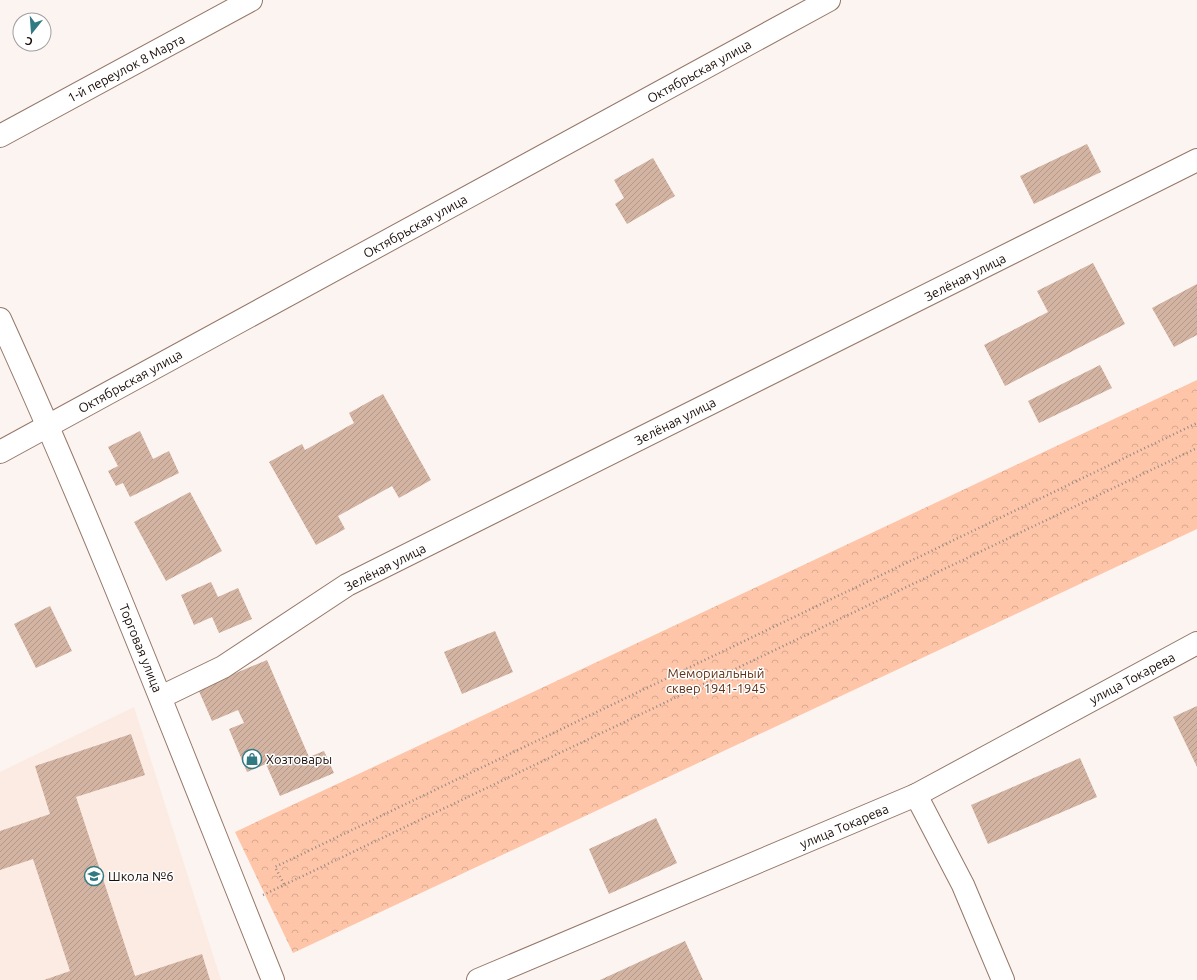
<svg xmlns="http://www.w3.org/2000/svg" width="1197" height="980" font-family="Ubuntu,sans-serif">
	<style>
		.built { fill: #fcebe2 }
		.park { fill: url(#park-crowns) }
		.building { fill: url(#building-hatch) }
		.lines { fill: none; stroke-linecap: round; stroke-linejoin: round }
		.minor-casing { stroke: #957768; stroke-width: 24 }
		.path { stroke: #928985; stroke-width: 2.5; stroke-dasharray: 1 3; stroke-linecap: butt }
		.minor { stroke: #fff; stroke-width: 22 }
		.labels { text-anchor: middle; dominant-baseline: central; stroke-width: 3; stroke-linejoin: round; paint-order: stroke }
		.street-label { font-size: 13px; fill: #180d08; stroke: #fff }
		.park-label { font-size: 13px; fill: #5e3015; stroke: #fff }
		.poi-label { font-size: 13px; fill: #180d08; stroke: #fff; text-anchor: start }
	</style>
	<defs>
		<pattern id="park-crowns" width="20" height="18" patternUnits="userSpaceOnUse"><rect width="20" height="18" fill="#fec5a8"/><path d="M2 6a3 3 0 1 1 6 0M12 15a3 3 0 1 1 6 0" fill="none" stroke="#d9a88f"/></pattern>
		<pattern id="building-hatch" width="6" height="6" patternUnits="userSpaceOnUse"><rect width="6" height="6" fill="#d3b3a2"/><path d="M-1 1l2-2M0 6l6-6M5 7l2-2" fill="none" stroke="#b4998a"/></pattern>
	</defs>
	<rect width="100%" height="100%" fill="#fbf4f0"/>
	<!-- built -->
	<polygon class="built" points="134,707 221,980 0,980 0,772"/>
	<!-- park -->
	<polygon class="park" points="1197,380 1197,529 293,953 235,832"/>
	<!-- building -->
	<g class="building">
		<polygon points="1087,144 1101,172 1034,204 1020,176"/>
		<polygon points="653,158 675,196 627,224 615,204 624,198 614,180"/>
		<polygon points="1093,263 1125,324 1005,386 984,345 1048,312 1037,291"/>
		<polygon points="1197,284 1197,335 1174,347 1152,308"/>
		<polygon points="1100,365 1112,388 1039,423 1028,401"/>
		<polygon points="383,394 431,480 399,498 392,486 338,516 345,529 316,545 269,462 302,444 305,450 354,423 349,413"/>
		<polygon points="140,431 153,459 169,451 179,473 130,497 123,483 116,486 108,471 118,466 108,447"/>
		<polygon points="190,492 222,551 166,581 134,522"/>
		<polygon points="211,582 218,597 238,588 252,619 219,633 212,617 194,625 181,595"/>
		<polygon points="50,606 72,651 36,668 14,624"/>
		<polygon points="495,631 513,672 462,694 444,652"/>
		<polygon points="267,660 309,757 324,751 334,773 280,796 266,764 247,772 229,729 244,723 238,710 212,721 198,689"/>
		<polygon points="1197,706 1197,767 1173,717"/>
		<polygon points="131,734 145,775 76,797 135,976 202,954 210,980 44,980 70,971 33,859 0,870 0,831 50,814 35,766"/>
		<polygon points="1080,758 1097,797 988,844 971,805"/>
		<polygon points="656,818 677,863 609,894 589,849"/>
		<polygon points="685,941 703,980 600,980"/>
	</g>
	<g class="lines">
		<defs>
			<g id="minor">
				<polyline points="0,136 251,0"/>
				<path d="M0 319C99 536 184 759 273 980"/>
				<polyline points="0,452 829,0"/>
				<polyline points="161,697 223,667 347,585 1197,160"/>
				<polyline points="916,795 963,885 1003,980"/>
				<polyline points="478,980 916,795 1197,643"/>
			</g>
		</defs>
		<!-- minor casing -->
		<use href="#minor" class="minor-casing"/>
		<!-- path -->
		<g class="path">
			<polyline points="284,884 275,867 1197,423"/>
			<polyline points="263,895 1197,448"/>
		</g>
		<!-- minor -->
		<use href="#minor" class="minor"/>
	</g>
	<!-- icons -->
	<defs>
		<symbol id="shop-ring" viewBox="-11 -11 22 22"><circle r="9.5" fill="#fff" stroke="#327a82" stroke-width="1.5"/><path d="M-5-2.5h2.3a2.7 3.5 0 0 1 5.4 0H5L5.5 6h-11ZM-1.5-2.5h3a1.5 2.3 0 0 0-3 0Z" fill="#327a82"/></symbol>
		<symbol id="school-ring" viewBox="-11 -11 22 22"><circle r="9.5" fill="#fff" stroke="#327a82" stroke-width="1.5"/><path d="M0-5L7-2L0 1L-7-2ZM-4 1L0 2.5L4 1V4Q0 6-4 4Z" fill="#327a82"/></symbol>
	</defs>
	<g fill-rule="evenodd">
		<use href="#shop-ring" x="241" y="748" width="22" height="22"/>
		<use href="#school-ring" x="83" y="865" width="22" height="22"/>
	</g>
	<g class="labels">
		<!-- street labels -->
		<g class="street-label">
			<text transform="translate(126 68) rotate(-28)">1-й переулок 8 Марта</text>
			<text transform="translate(699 71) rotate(-29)">Октябрьская улица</text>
			<text transform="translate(415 226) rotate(-29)">Октябрьская улица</text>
			<text transform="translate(965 277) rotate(-27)">Зелёная улица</text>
			<text transform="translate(130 381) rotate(-29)">Октябрьская улица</text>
			<text transform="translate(675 421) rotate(-27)">Зелёная улица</text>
			<text transform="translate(385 567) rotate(-27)">Зелёная улица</text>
			<text transform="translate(141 648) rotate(68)">Торговая улица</text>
			<text transform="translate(1132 678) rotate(-28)">улица Токарева</text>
			<text transform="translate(844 826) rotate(-23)">улица Токарева</text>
		</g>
		<!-- park labels -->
		<g class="park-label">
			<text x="716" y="673">Мемориальный<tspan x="716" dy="15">сквер 1941-1945</tspan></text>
		</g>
		<!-- poi labels -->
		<g class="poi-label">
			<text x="266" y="759">Хозтовары</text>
			<text x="108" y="876">Школа №6</text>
		</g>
	</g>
	<!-- north arrow -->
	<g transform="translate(32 32) rotate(197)"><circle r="19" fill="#ffffff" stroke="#a39e9c"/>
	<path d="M0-3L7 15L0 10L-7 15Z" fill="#327a82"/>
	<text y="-6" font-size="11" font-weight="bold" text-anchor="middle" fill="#180d08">С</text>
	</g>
</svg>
